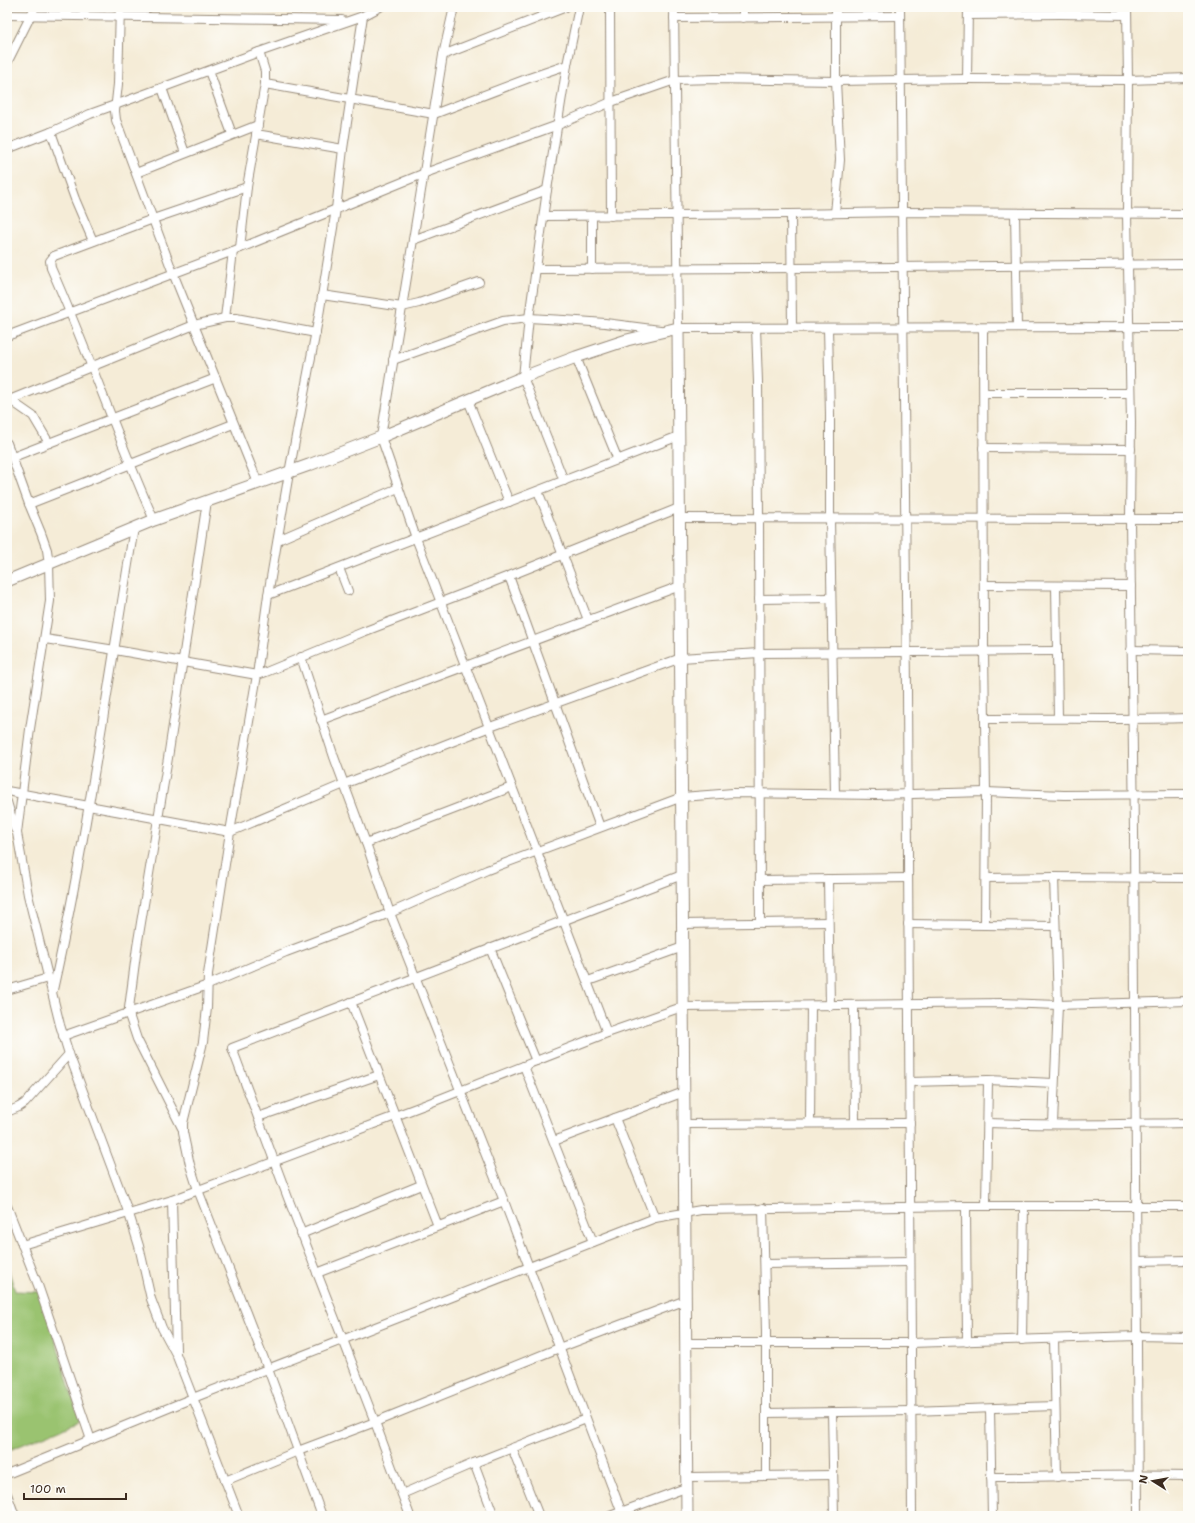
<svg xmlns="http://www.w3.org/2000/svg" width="1195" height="1523" font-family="'Shantell Sans',sans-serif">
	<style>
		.green { fill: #9ac36f; stroke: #6a7646 }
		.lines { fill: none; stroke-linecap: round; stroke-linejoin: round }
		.street-casing { stroke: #988b7a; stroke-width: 10 }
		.secondary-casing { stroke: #988b7a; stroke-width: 13 }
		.street { stroke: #fff; stroke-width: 8 }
		.secondary { stroke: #fff; stroke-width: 11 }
	</style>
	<rect width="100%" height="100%" fill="#fdfcf7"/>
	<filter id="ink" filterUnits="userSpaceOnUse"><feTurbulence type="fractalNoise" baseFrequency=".025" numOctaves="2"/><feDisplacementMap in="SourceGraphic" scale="8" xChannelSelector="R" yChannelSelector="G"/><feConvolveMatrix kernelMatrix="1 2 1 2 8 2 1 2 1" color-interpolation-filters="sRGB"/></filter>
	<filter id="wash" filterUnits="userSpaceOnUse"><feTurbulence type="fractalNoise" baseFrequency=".012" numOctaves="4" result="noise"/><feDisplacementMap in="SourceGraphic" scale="16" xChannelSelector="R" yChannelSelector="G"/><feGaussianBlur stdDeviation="0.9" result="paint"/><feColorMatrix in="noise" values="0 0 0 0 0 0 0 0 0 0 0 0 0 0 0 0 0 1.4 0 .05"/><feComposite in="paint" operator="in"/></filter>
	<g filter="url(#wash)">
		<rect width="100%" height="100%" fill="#f5ecd7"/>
		<!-- green -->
		<polygon class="green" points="7,1265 15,1291 41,1292 80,1421 7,1451"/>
	</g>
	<g filter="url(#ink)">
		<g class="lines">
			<defs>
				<g id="street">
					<polyline points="120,7 118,84 115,111 116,120 173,273 258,483"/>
					<polyline points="454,7 443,55 381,437 416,538 607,1033"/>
					<polyline points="610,7 611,216"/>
					<polyline points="674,7 678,328 1188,327"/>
					<polyline points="743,7 743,18"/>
					<polyline points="900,7 907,691 912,1516"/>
					<polyline points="1127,7 1128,80 1127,214 1131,422 1130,519 1134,832 1138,1516"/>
					<polyline points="1060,14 1127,15"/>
					<polyline points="7,15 342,20"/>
					<polyline points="968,15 1060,14 1060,7"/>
					<polyline points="363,16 380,7"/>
					<polyline points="674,18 900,16"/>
					<polyline points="443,55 566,7"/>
					<polyline points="7,63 35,7"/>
					<polyline points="209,71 232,134"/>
					<polyline points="967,79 968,7"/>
					<polyline points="265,84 434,114 529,78 567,65"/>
					<polyline points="162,88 185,153"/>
					<polyline points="51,132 75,199 93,241"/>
					<polyline points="256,134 343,149"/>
					<polyline points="7,149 51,132 90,114 115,105 259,52 363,16 343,149 336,209 319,315 289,473 268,595 257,675 230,832 208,974 207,1008 203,1042 183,1123 183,1132 190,1165 198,1190 268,1369 322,1516"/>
					<polyline points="136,173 258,125"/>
					<polyline points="835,213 840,160 836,81 836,7"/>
					<polyline points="1015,213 1017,327"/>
					<polyline points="791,214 792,328"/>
					<polyline points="544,216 791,214 903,212 1188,214"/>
					<polyline points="413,240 547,190"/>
					<polyline points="240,248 247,187 265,84 265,71 259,52"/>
					<polyline points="536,269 792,268 1188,264"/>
					<polyline points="592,269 592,217"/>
					<polyline points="322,295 402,307 419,303 479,282"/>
					<polyline points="225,318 233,251"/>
					<polyline points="756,328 758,382 759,517 760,922"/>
					<polyline points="828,328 830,414 830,519 835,794"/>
					<polyline points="983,328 984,651 986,792 985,925"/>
					<polyline points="7,336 233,251 425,173 558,125 611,102 675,80 716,79 836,81 967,79 1128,80 1188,78"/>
					<polyline points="576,357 618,460"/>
					<polyline points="393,360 503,321 529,318 564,320 605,323 660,330"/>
					<polyline points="984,393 1130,393"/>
					<polyline points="10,400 33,416 49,443"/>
					<polyline points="468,400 509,502"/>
					<polyline points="7,401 194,325 225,318 236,318 316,333"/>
					<polyline points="7,443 29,504 41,533 47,550 49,564 50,601 30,729 17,833 28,895 60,1025 69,1054 129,1214 139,1246 151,1299 162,1328 176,1354 239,1516"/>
					<polyline points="983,448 1131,449"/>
					<polyline points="13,457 216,378"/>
					<polyline points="564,481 523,377 529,318 547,190 567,65 579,7"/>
					<polyline points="538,491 588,620"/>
					<polyline points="29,504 233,424"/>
					<polyline points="679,518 1188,519"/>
					<path d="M154 520C117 437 88 351 51 268L50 261 54 256 153 219 247 187"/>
					<polyline points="278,540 398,488"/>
					<polyline points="339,568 348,591"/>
					<polyline points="509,576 600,827"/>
					<polyline points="984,585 1131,586"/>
					<polyline points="1056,586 1058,718"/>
					<polyline points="268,595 679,436"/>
					<polyline points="759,599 831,598"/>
					<polyline points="45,639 115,650 257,675 266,672 363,632 509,576 679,508"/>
					<polyline points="1131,650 1188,651"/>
					<polyline points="301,657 334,757 366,843 390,913 504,1201 623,1516"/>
					<path d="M986 719C1053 718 1120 720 1188 718"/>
					<polyline points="321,720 680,586"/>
					<polyline points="7,791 230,832 344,784 490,727 681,658 759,653 1057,651"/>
					<polyline points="7,802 15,829"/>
					<polyline points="366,843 512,787"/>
					<polyline points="986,878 1054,877 1188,878"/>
					<polyline points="828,879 830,1006"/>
					<polyline points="760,880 908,878"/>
					<polyline points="682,924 828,922"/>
					<polyline points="908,924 1055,926"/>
					<polyline points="490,948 536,1061"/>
					<polyline points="588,981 683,947"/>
					<polyline points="7,990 48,978"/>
					<path d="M53 990C87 837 108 683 134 528"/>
					<polyline points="351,1002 438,1226"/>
					<polyline points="854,1006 855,1123"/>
					<polyline points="63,1036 208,985 286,952 390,913 487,870 682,797 733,793 876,795 986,792 1064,795 1188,794"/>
					<polyline points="524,1066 593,1242"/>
					<polyline points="910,1082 988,1080 1054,1083"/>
					<polyline points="7,1112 19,1107 25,1103 69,1054"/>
					<polyline points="258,1117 379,1075"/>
					<polyline points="615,1118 655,1218"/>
					<polyline points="810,1123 811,1006"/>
					<path d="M988 1123C1054 1126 1121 1124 1188 1123"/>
					<polyline points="684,1124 910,1123"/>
					<polyline points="1053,1124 1058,1005 1054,877"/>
					<polyline points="182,1128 137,1039 130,1018 129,1008 137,947 168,758 207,501"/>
					<polyline points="554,1141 684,1092"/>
					<polyline points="172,1200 176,1351"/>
					<polyline points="7,1206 38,1285 91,1440"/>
					<polyline points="966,1206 967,1342"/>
					<polyline points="986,1206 988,1080"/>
					<polyline points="763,1208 766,1332 766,1476"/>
					<polyline points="301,1234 421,1185"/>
					<polyline points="22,1245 172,1200 427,1104 607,1033 682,1007 1002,1003 1058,1005 1188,1001"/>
					<polyline points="1137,1261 1188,1260"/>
					<polyline points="765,1264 910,1262"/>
					<polyline points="317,1273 504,1201"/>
					<polyline points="1054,1339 1057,1477"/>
					<polyline points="1022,1340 1024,1206"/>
					<polyline points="687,1343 911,1343 1137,1336 1188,1337"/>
					<polyline points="990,1409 992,1516"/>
					<polyline points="832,1412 834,1516"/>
					<polyline points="766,1413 912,1411 1055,1406"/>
					<polyline points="512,1448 539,1516"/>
					<polyline points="474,1463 494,1516"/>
					<polyline points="7,1474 193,1398 655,1218 701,1210 966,1206 1188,1206"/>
					<polyline points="688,1477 833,1475"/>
					<path d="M991 1477C1057 1477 1122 1474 1188 1476"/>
					<polyline points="225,1481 298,1451 375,1422 559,1348 686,1300"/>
					<polyline points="7,1494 15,1516"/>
					<polyline points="402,1494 474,1463 586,1419"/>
					<polyline points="410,1516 375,1422 288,1198 232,1048 682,875"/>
					<polyline points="610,1516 688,1487"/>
				</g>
				<polyline id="secondary" points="7,581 154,520 309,465 381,437 523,377 576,357 627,340 678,328 687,1516"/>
			</defs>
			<!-- street casing -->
			<use href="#street" class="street-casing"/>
			<!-- secondary casing -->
			<use href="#secondary" class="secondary-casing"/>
			<!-- street -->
			<use href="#street" class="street"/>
			<!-- secondary -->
			<use href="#secondary" class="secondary"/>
		</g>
	</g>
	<!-- margin -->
	<rect width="1195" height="1523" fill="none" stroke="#fdfcf7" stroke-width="24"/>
	<!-- north arrow -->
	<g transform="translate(1153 1481) rotate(281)" stroke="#fdfcf7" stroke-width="3" paint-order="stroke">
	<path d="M0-3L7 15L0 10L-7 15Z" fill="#3b2a1e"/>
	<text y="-6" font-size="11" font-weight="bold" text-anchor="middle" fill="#3b2a1e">N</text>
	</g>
	<!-- scale -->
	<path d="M24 1493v6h102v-6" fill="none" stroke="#3b2a1e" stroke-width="2"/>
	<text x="30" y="1493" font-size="12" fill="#3b2a1e" stroke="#fdfcf7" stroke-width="3" paint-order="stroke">100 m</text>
</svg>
